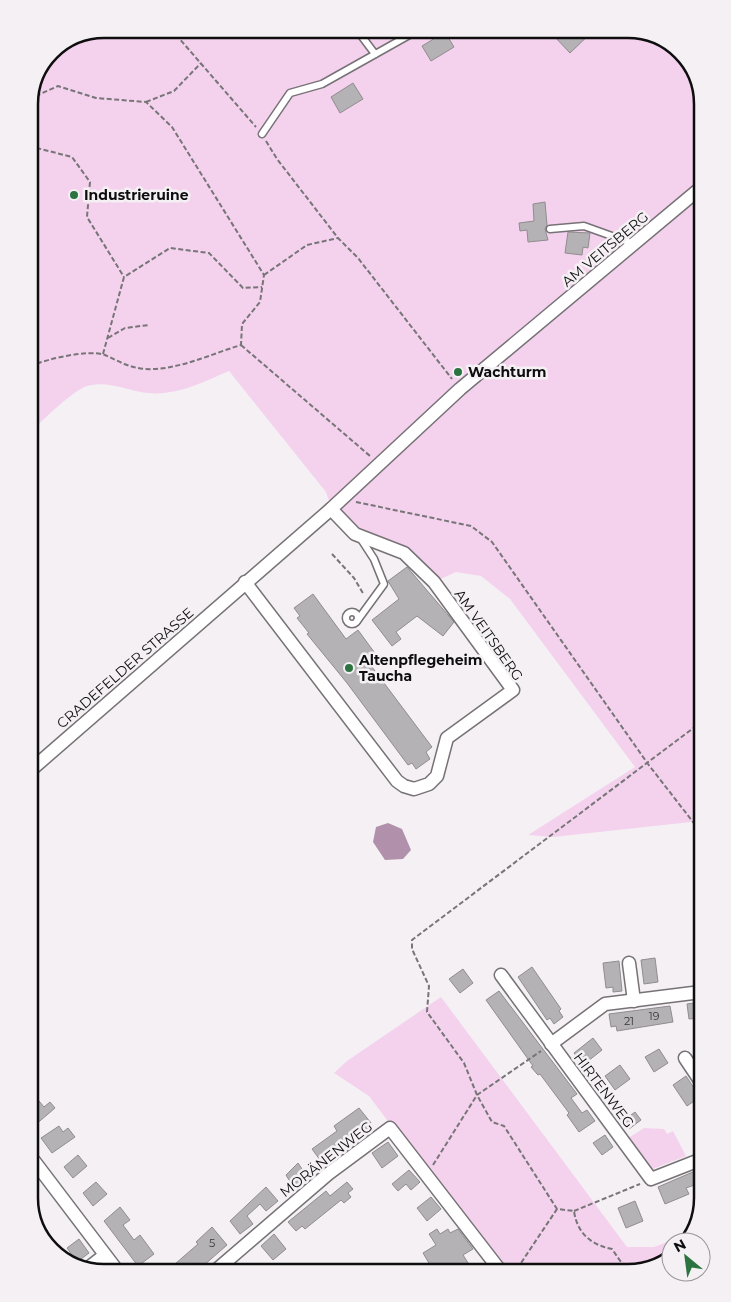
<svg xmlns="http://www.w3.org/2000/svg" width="731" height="1302" font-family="Montserrat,sans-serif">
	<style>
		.green { fill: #f4d2ee }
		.water { fill: #b090aa }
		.building { fill: #b5b2b5; stroke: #908c8f }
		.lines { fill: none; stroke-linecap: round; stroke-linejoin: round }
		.service-casing { stroke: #767275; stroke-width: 9 }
		.minor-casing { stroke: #767275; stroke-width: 15 }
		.path { stroke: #777577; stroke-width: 2; stroke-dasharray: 5 2.5; stroke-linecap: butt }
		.service { stroke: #fff; stroke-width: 6 }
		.minor { stroke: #fff; stroke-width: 12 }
		.poi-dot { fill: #2b7340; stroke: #f4f0f3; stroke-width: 2 }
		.labels { text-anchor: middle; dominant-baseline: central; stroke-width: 5; stroke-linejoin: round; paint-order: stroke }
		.number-label { font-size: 11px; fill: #383738 }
		.poi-label { font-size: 14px; font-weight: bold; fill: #0f0e0f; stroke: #f4f0f3; text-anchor: start }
		.street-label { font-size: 14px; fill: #0f0e0f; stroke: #f4f0f3 }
		.rim { fill: none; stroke: #0f0e0f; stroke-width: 2.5 }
	</style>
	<rect width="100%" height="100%" fill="#f4f0f3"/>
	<!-- green -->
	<g class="green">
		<path d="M103 29H633L673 44 696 74 700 821 553 837 528 835 635 767 510 599 481 576 456 572 434 582C425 573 414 559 403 553 367 533 341 541 326 492L229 371C203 382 177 396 148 393 127 391 109 380 87 386 74 390 41 421 31 432L29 99 51 50Z"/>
		<polygon points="441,997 627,1247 654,1247 692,1233 690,1240 671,1242 671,1256 657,1267 499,1269 369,1096 334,1073 347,1061"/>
		<polygon points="644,1128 664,1129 667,1134 673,1131 686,1156 650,1170 627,1139"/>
	</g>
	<!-- water -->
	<polygon class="water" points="388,823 402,829 411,850 403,859 385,860 373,842 376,827"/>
	<!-- building -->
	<g class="building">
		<polygon points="562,29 595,29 570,53 554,36"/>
		<polygon points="445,32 454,47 431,61 422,46"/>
		<polygon points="353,83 363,99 340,113 331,97"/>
		<polygon points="545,202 547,225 545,229 548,240 528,242 527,230 520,231 519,223 534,221 533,204"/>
		<polygon points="568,232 590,233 588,248 583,247 582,255 565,253"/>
		<polygon points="407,567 454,622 443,636 417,616 396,632 401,639 392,646 372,620 399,599 388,581"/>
		<polygon points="313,594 346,639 358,630 377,656 369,663 432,747 426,752 430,759 416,769 412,763 408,765 347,683 307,634 309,633 297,618 300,616 294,608"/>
		<polygon points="655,958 658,982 644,984 641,960"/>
		<polygon points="619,961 622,991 613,992 613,987 606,988 603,963"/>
		<polygon points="532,967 561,1009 559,1011 563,1017 554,1024 550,1018 547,1020 518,977"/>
		<polygon points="463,969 473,983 460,993 449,979"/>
		<polygon points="499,991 577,1094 571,1098 582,1113 587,1110 595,1121 579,1132 567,1115 569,1113 540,1074 538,1075 531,1067 533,1066 486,1000"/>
		<polygon points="701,1002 701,1018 689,1019 687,1004"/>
		<polygon points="670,1006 673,1022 617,1031 616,1026 611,1027 609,1014"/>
		<polygon points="593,1038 602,1050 583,1065 574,1053"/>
		<polygon points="659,1049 668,1063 654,1072 645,1057"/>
		<polygon points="620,1065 630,1079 615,1090 605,1076"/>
		<polygon points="686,1076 700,1097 687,1106 673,1085"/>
		<polygon points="34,1095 44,1107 50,1102 55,1108 34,1126"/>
		<polygon points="359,1108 371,1123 368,1125 371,1129 358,1139 352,1133 333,1148 337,1154 323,1164 312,1149 337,1131 334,1126"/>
		<polygon points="635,1112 641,1120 629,1129 623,1121"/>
		<polygon points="59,1126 63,1132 68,1128 75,1137 52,1153 41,1138"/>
		<polygon points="605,1135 613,1147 602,1155 593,1143"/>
		<polygon points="388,1142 398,1156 382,1168 372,1153"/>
		<polygon points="78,1155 87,1166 73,1178 64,1167"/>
		<polygon points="298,1163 308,1178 294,1188 286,1175"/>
		<polygon points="702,1168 702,1175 698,1177 700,1183 686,1188 689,1194 665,1204 658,1187"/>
		<polygon points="409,1170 420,1182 411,1190 406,1184 398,1191 392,1184"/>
		<polygon points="96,1182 107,1194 93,1206 83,1193"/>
		<polygon points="347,1182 353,1189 348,1193 351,1197 344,1203 341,1200 305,1229 302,1226 296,1231 288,1222 326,1191 330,1196"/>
		<polygon points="266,1187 278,1201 266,1211 260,1204 247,1216 253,1224 240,1234 230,1221"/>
		<polygon points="431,1197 441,1209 427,1221 417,1208"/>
		<polygon points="635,1201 643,1221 626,1228 618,1208"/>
		<polygon points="120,1207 130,1220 123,1225 134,1240 140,1235 154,1254 138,1266 104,1221"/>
		<polygon points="212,1227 227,1245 196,1272 182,1272 175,1264 198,1244 196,1242"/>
		<polygon points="437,1229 440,1234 448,1229 450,1233 458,1229 473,1249 463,1255 472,1269 433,1270 423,1253 436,1245 429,1234"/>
		<polygon points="274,1234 286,1249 273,1260 261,1246"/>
		<polygon points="79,1239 89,1253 77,1262 67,1248"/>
	</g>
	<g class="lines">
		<defs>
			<g id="service">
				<polyline points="352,29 360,34 375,54"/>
				<polyline points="262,134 290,93 322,84 420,29"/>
				<polyline points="550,229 584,226 634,244"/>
				<circle cx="352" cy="618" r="6"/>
				<polyline points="357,621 384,584 374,559 361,539"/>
			</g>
			<g id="minor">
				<polyline points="245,582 397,781 404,786 414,789 429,784 437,776 447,738 513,690 434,582 404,553 355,534 331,509"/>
				<polyline points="32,769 331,509 460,389 697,191"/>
				<polyline points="629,963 634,1001"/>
				<polyline points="501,975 651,1179 702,1159"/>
				<polyline points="551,1044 605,1004 701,992"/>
				<polyline points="685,1058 701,1082"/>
				<polyline points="34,1161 119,1273"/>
				<polyline points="87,1269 105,1255"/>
				<polyline points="214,1272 328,1174 390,1128 499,1269"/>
			</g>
		</defs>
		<!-- service casing -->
		<use href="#service" class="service-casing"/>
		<!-- minor casing -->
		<use href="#minor" class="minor-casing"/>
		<!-- path -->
		<g class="path">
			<polyline points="171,29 256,127"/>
			<polyline points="146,102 174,91 201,63"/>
			<polyline points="29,110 38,95 58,86 96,98 146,102 172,127 264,275 260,302 242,324 241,345"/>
			<polyline points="266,141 277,159 338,238 358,258 452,379"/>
			<polyline points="29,146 72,157 90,182 87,217 124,277"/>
			<polyline points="264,275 307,245 338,238"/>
			<polyline points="108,338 125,328 149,325"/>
			<polyline points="241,345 370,456"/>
			<polyline points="103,354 124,277 170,248 209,253 243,288 262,287"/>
			<path d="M30 366C47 359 89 349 105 355 118 361 130 368 145 369 176 371 211 354 241 345"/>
			<polyline points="356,502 471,526 492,542 648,764 700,831"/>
			<polyline points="332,554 354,578 364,595"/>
			<polyline points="433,1165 477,1095 541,1051"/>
			<polyline points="574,1211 640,1184"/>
			<path d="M625 1268 612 1249C591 1245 577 1233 574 1211L557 1209 504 1126 492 1122 477 1095 464 1063 427 1012 429 986 412 949V940L700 723"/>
			<polyline points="517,1269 557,1209"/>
		</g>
		<!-- service -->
		<use href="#service" class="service"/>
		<!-- minor -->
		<use href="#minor" class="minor"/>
	</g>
	<!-- markers -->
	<g class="poi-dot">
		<circle cx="74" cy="195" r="5"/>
		<circle cx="458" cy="372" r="5"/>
		<circle cx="349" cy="668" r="5"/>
	</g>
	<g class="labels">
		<!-- number labels -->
		<g class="number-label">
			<text x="654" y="1016">19</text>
			<text x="629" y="1021">21</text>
			<text x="212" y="1243">5</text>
		</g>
		<!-- poi labels -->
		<g class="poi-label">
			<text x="84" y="195">Industrieruine</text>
			<text x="468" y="372">Wachturm</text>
			<text x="359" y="660">Altenpflegeheim<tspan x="359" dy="16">Taucha</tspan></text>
		</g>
		<!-- street labels -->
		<g class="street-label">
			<text transform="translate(605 249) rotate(-40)">AM VEITSBERG</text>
			<text transform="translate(489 635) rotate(55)">AM VEITSBERG</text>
			<text transform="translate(125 668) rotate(-41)">CRADEFELDER STRASSE</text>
			<text transform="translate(604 1090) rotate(53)">HIRTENWEG</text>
			<text transform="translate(326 1159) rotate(-38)">MORÄNENWEG</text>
		</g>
	</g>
	<!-- crop -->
	<path d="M0 0H731V1302H0ZM104 38H628A66 66 0 0 1 694 104V1198A66 66 0 0 1 628 1264H104A66 66 0 0 1 38 1198V104A66 66 0 0 1 104 38Z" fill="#f4f0f3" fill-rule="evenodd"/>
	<path class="rim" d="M104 38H628A66 66 0 0 1 694 104V1198A66 66 0 0 1 628 1264H104A66 66 0 0 1 38 1198V104A66 66 0 0 1 104 38Z"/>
	<!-- north arrow -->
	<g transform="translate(686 1257) rotate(331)"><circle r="24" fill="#f4f0f3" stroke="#989698"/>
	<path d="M0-4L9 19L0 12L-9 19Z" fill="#2b7340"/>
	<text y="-8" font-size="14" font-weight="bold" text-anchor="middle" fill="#0f0e0f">N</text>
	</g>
</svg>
